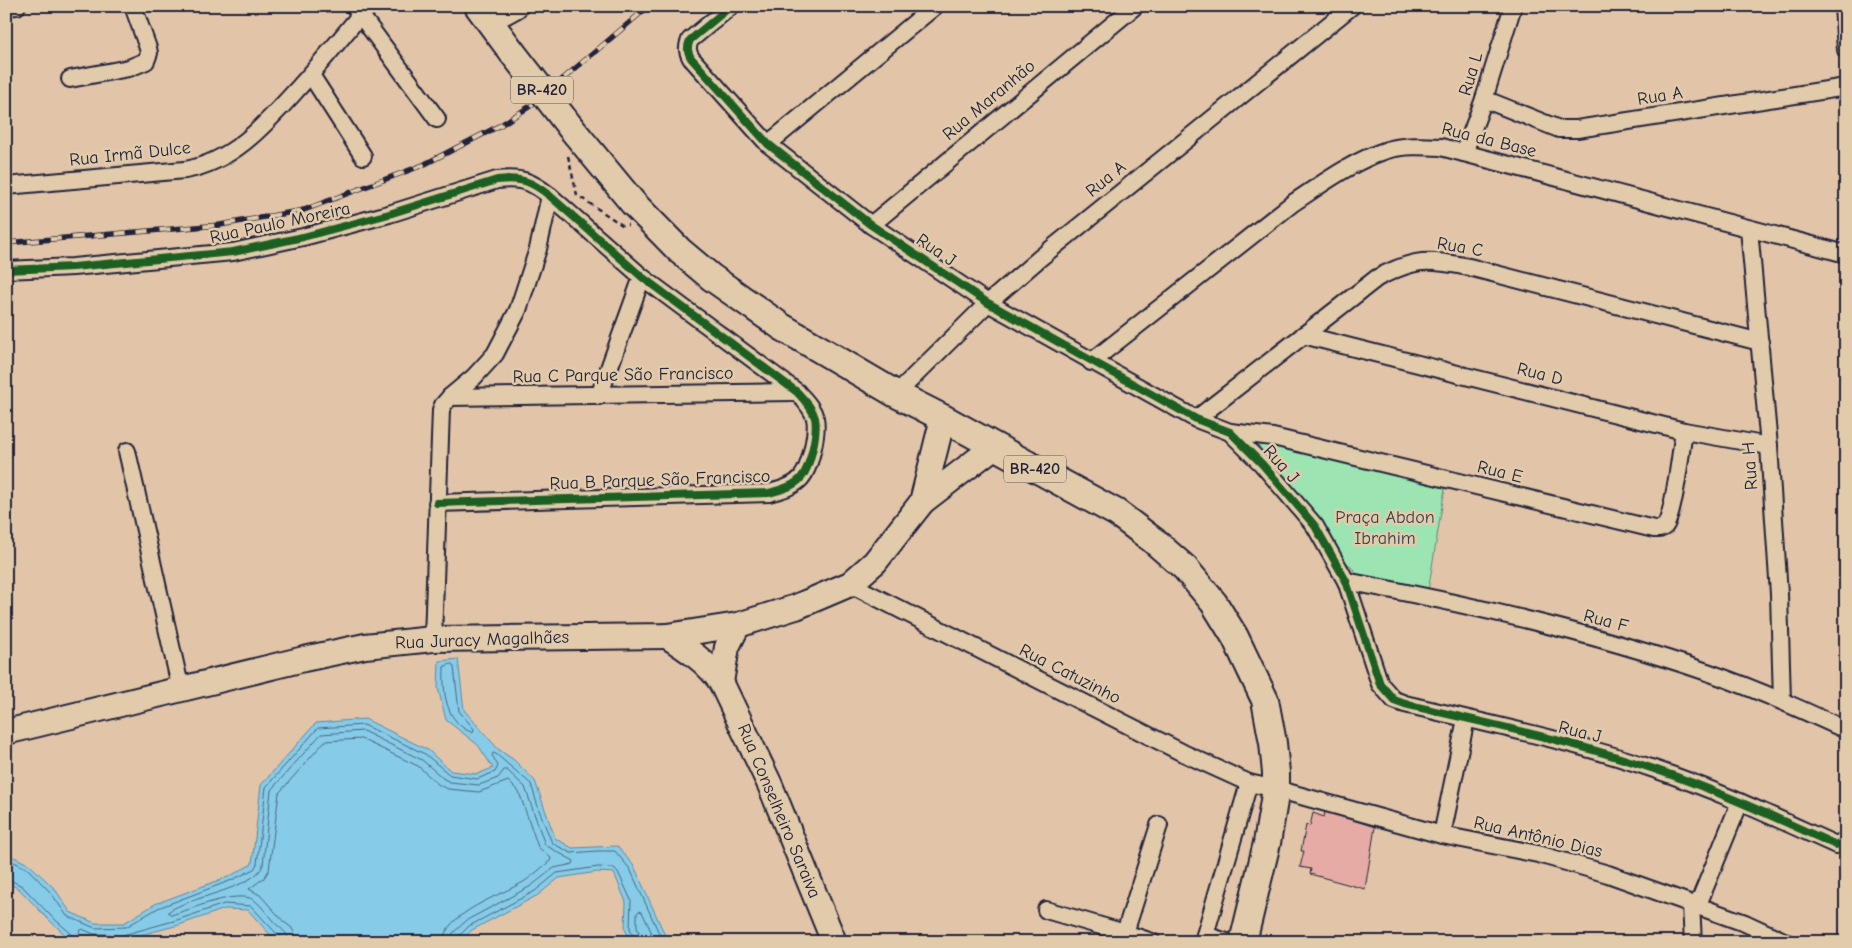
<svg xmlns="http://www.w3.org/2000/svg" width="1852" height="948" font-family="'Comic Neue',sans-serif">
	<style>
		.green { fill: #9ce5b3; stroke: #5f8477 }
		.water { fill: #86cbe7; stroke: #5e87a2 }
		.lines { fill: none; stroke-linecap: round; stroke-linejoin: round }
		.shore { stroke: #4a6680; stroke-width: 1 }
		.building { fill: #e5aba4; stroke: #22223b }
		.street-casing { stroke: #22223b; stroke-width: 20 }
		.secondary-casing { stroke: #22223b; stroke-width: 28 }
		.primary-casing { stroke: #22223b; stroke-width: 30 }
		.path { stroke: #22223b; stroke-width: 2.5; stroke-dasharray: 5 4; stroke-linecap: butt }
		.street { stroke: #e1cbaa; stroke-width: 16 }
		.secondary { stroke: #e1cbaa; stroke-width: 24 }
		.primary { stroke: #e1cbaa; stroke-width: 26 }
		.rail-casing { stroke: #22223b; stroke-width: 5.5 }
		.rail { stroke: #e1cbaa; stroke-width: 4; stroke-dasharray: 11; stroke-linecap: butt }
		.primary-bridge-casing { stroke: #22223b; stroke-width: 30; stroke-linecap: butt }
		.primary-bridge { stroke: #e1cbaa; stroke-width: 26 }
		.cycleway-casing { stroke: #e1cbaa; stroke-width: 11 }
		.cycleway { stroke: #1b5e20; stroke-width: 8 }
		.labels { text-anchor: middle; dominant-baseline: central; stroke-width: 5; stroke-linejoin: round; paint-order: stroke }
		.shield { fill: #e1cbaa; stroke: #5b555c; stroke-width: 1 }
		.shield-label { font-size: 16px; font-weight: bold; fill: #22223b }
		.street-label { font-size: 18px; fill: #22223b; stroke: #e1cbaa }
		.park-label { font-size: 18px; fill: #343f4d; stroke: #e1cbaa }
	</style>
	<rect width="100%" height="100%" fill="#e2c5a9"/>
	<filter id="ink" filterUnits="userSpaceOnUse"><feTurbulence type="fractalNoise" baseFrequency=".02" numOctaves="2"/><feDisplacementMap in="SourceGraphic" scale="10" xChannelSelector="R" yChannelSelector="G"/><feConvolveMatrix kernelMatrix="1 2 1 2 8 2 1 2 1" color-interpolation-filters="sRGB"/></filter>
	<g filter="url(#ink)">
		<!-- green -->
		<polygon class="green" points="1255,440 1445,488 1428,591 1359,575 1341,557 1327,529 1251,441"/>
		<!-- water -->
		<polygon class="water" points="458,659 464,710 498,749 514,760 535,781 555,838 572,848 617,846 634,866 668,942 631,942 625,929 626,902 614,873 597,872 559,878 538,895 472,930 460,942 282,942 273,938 248,910 225,909 179,925 121,940 73,942 48,919 19,889 6,882 6,853 30,865 55,889 70,912 95,923 124,923 155,904 230,876 252,864 261,785 316,723 365,719 428,750 451,771 477,774 493,768 478,745 446,720 438,688 439,661"/>
		<g class="lines">
			<!-- shore -->
			<g class="shore">
				<path d="M452 664 454 667 459 711 474 729 473 733C445 722 443 693 444 667Z"/>
				<polyline points="6,858 28,869 51,893 67,916 95,928 126,927 158,908 232,880 254,869 257,864 266,787 318,728 364,725 425,754 450,775 477,779 495,772 498,766 492,755 493,753 496,754 531,784 539,810 552,843 571,853 597,851 615,851 630,869 663,942"/>
				<polyline points="6,878 22,886 51,916 74,936 75,942"/>
				<polyline points="82,942 79,932 82,929 94,934 111,934 112,942"/>
				<polyline points="119,942 120,937 123,935 177,920 224,904 251,906 276,933 281,936 282,942"/>
				<path d="M289 942C288 931 279 928 273 921 267 914 261 905 254 900 237 889 190 910 171 915L168 912C187 897 255 889 263 865L271 790 321 734 363 731 422 760 444 779 450 782 479 785 498 778 504 770H507L525 787 545 845 574 861 573 864 554 868 531 886 467 920 453 933 451 942"/>
				<path d="M296 942 295 934 291 927 284 922 260 895 249 889 264 878 269 870 279 793 325 741 361 739 418 766 439 785 448 789 479 792 508 781 519 792 538 847 551 858 550 861C542 867 534 875 525 881 504 894 444 913 443 942"/>
				<polyline points="457,942 458,937 469,926 535,891 557,873 598,867 614,868 618,872 631,900 630,928 635,942"/>
				<polyline points="642,942 637,927 637,913 639,911 642,912 656,942"/>
			</g>
		</g>
		<!-- building -->
		<polygon class="building" points="1325,811 1375,827 1365,889 1310,874 1311,869 1300,867 1304,851 1301,851 1306,825 1310,826 1313,813 1324,817"/>
		<g class="lines">
			<defs>
				<g id="street">
					<polyline points="354,6 437,119"/>
					<path d="M731 6 690 40C687 47 687 51 691 58L768 144 871 225 988 303 1196 419 1230 432 1262 464 1315 526 1346 581 1380 684 1394 700 1405 704C1488 724 1573 741 1654 769 1717 790 1776 818 1836 845L1846 840"/>
					<polyline points="1843,6 1846,50"/>
					<polyline points="6,7 17,6"/>
					<polyline points="311,75 363,156"/>
					<polyline points="70,79 129,68 146,61 149,53 148,48 133,6"/>
					<polyline points="1484,99 1559,129 1577,129 1846,87"/>
					<polyline points="768,144 935,6"/>
					<polyline points="1464,153 1484,99 1513,6"/>
					<path d="M6 186 185 170C231 162 262 128 292 95 316 69 339 41 361 14L370 6"/>
					<polyline points="871,225 1135,6"/>
					<polyline points="1749,229 1769,446 1779,594 1782,701"/>
					<path d="M6 270 73 267 233 252 303 237 389 214 497 180C521 177 531 181 550 196L642 277 797 392C804 400 812 407 815 418 818 432 810 468 801 478 793 487 780 490 769 493L437 503"/>
					<polyline points="1303,335 1684,431 1769,446"/>
					<path d="M1091 362 1293 203C1323 183 1353 161 1387 150 1404 145 1423 146 1441 147L1846 254"/>
					<polyline points="896,394 988,303 1040,258 1352,6"/>
					<polyline points="599,396 642,277"/>
					<polyline points="450,397 797,392"/>
					<path d="M1196 419 1377 278C1416 258 1427 259 1469 267L1760 342"/>
					<path d="M1230 432 1273 437 1654 529C1659 529 1662 529 1665 526 1674 514 1681 449 1684 431"/>
					<polyline points="127,451 181,690"/>
					<path d="M1346 581C1469 604 1591 632 1710 673 1756 689 1801 709 1846 730"/>
					<polyline points="850,584 1183,753 1249,783 1276,789 1442,835 1538,854 1608,874 1745,923 1786,942"/>
					<polyline points="433,639 441,410 443,405 450,397 474,377 495,354 518,310 538,249 550,196"/>
					<polyline points="1442,835 1466,719"/>
					<polyline points="1691,905 1693,942"/>
					<polyline points="1697,907 1740,802"/>
					<polyline points="1046,910 1125,933"/>
					<polyline points="1205,935 1227,942"/>
					<polyline points="1152,942 1125,933 1159,825"/>
					<polyline points="1203,942 1249,783"/>
				</g>
				<g id="secondary">
					<polyline points="489,20 515,6"/>
					<polyline points="922,502 943,418"/>
					<path d="M667 636C687 649 707 662 721 682L770 785 834 942"/>
					<polyline points="721,682 727,647 738,625"/>
					<polyline points="6,732 304,659 365,646 433,639 667,636 738,625 796,607 850,584 875,562 922,502 995,446"/>
				</g>
				<g id="primary">
					<polyline points="478,6 512,52"/>
					<polyline points="571,128 633,203 680,251 711,277 782,327 896,394 943,418 1117,513 1154,541 1185,568 1214,603 1235,637 1265,700 1273,743 1276,773 1276,789 1267,843 1243,942"/>
				</g>
			</defs>
			<!-- street casing -->
			<use href="#street" class="street-casing"/>
			<!-- secondary casing -->
			<use href="#secondary" class="secondary-casing"/>
			<!-- primary casing -->
			<use href="#primary" class="primary-casing"/>
			<!-- path -->
			<polyline class="path" points="568,156 577,195 622,225 628,225"/>
			<!-- street -->
			<use href="#street" class="street"/>
			<!-- secondary -->
			<use href="#secondary" class="secondary"/>
			<!-- primary -->
			<use href="#primary" class="primary"/>
			<defs>
				<polyline id="rail" points="6,243 220,225 304,210 423,165 499,126 532,105 649,6"/>
			</defs>
			<!-- rail casing -->
			<use href="#rail" class="rail-casing"/>
			<!-- rail -->
			<use href="#rail" class="rail"/>
			<defs>
				<polyline id="primary-bridge" points="512,52 571,128"/>
			</defs>
			<!-- primary-bridge casing -->
			<use href="#primary-bridge" class="primary-bridge-casing"/>
			<!-- primary-bridge -->
			<use href="#primary-bridge" class="primary-bridge"/>
			<defs>
				<g id="cycleway">
					<path d="M731 6 690 40C687 47 687 51 691 58L768 144 871 225 988 303 1196 419 1230 432 1262 464 1315 526 1346 581 1380 684 1394 700 1405 704C1488 724 1573 741 1654 769 1717 790 1776 818 1836 845L1846 840"/>
					<path d="M6 270 73 267 233 252 303 237 389 214 497 180C521 177 531 181 550 196L642 277 797 392C804 400 812 407 815 418 818 432 810 468 801 478 793 487 780 490 769 493L437 503"/>
				</g>
			</defs>
			<!-- cycleway casing -->
			<use href="#cycleway" class="cycleway-casing"/>
			<!-- cycleway -->
			<use href="#cycleway" class="cycleway"/>
		</g>
	</g>
	<g class="labels">
		<!-- shield labels -->
		<g class="shield">
			<rect x="511" y="76.5" width="62" height="27" rx="4"/>
			<rect x="1004" y="455.5" width="62" height="27" rx="4"/>
		</g>
		<g class="shield-label">
			<text x="542" y="90">BR-420</text>
			<text x="1035" y="469">BR-420</text>
		</g>
		<!-- street labels -->
		<g class="street-label">
			<text transform="translate(1471 74) rotate(-73)">Rua L</text>
			<text transform="translate(1660 96) rotate(-9)">Rua A</text>
			<text transform="translate(989 100) rotate(-40)">Rua Maranhão</text>
			<text transform="translate(1489 140) rotate(14)">Rua da Base</text>
			<text transform="translate(130 154) rotate(-6)">Rua Irmã Dulce</text>
			<text transform="translate(1106 179) rotate(-39)">Rua A</text>
			<text transform="translate(280 223) rotate(-12)">Rua Paulo Moreira</text>
			<text transform="translate(1460 247) rotate(10)">Rua C</text>
			<text transform="translate(936 250) rotate(34)">Rua J</text>
			<text transform="translate(1540 374) rotate(14)">Rua D</text>
			<text transform="translate(623 375) rotate(-1)">Rua C Parque São Francisco</text>
			<text transform="translate(1281 464) rotate(48)">Rua J</text>
			<text transform="translate(1750 466) rotate(-94)">Rua H</text>
			<text transform="translate(1500 472) rotate(14)">Rua E</text>
			<text transform="translate(660 480) rotate(-2)">Rua B Parque São Francisco</text>
			<text transform="translate(1606 621) rotate(15)">Rua F</text>
			<text transform="translate(482 640) rotate(-2)">Rua Juracy Magalhães</text>
			<text transform="translate(1070 674) rotate(27)">Rua Catuzinho</text>
			<text transform="translate(1580 732) rotate(14)">Rua J</text>
			<text transform="translate(779 811) rotate(67)">Rua Conselheiro Saraiva</text>
			<text transform="translate(1538 837) rotate(13)">Rua Antônio Dias</text>
		</g>
		<!-- park labels -->
		<g class="park-label">
			<text x="1385" y="517">Praça Abdon<tspan x="1385" dy="21">Ibrahim</tspan></text>
		</g>
	</g>
	<!-- margin -->
	<rect width="1852" height="948" fill="none" stroke="#e1cbaa" stroke-width="25"/>
	<rect x="12" y="12" width="1827" height="923" fill="none" stroke="#22223b" stroke-width="2" filter="url(#ink)"/>
</svg>
